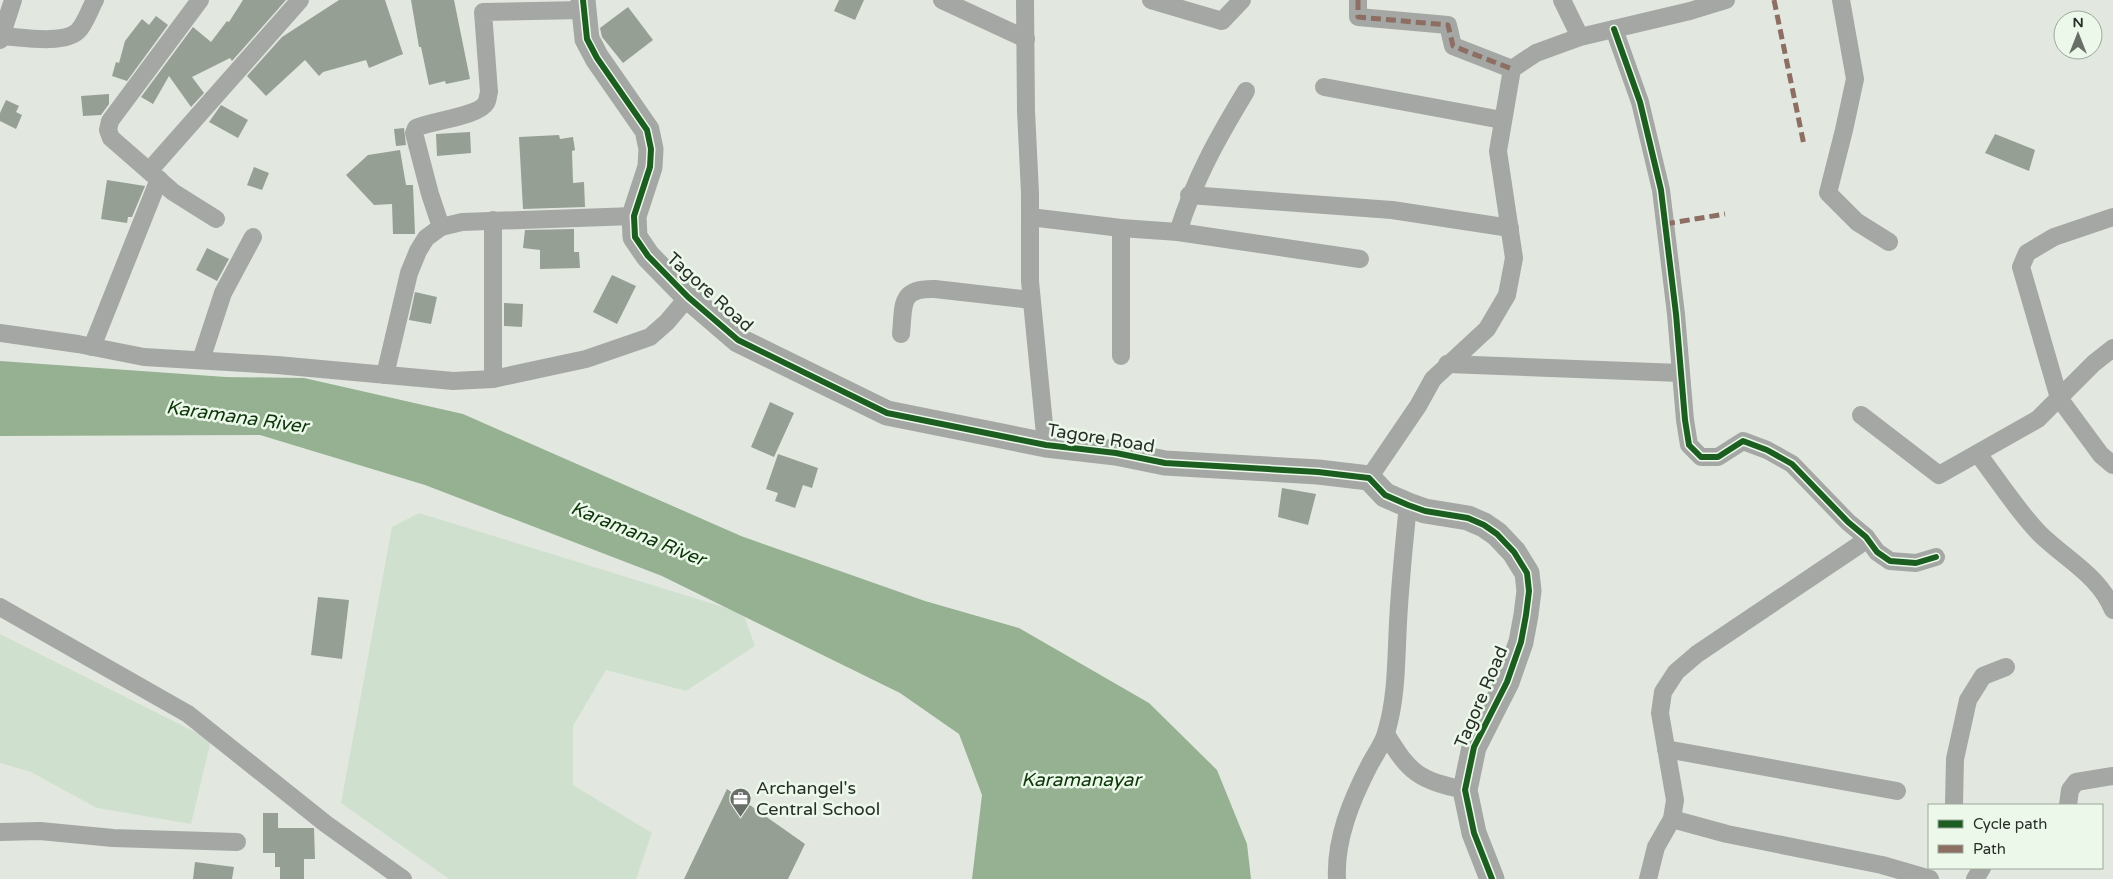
<svg xmlns="http://www.w3.org/2000/svg" width="2113" height="879" font-family="'Varela Round',sans-serif">
	<style>
		.green { fill: #d0e0ce }
		.water { fill: #95b191 }
		.building { fill: #959f94 }
		.lines { fill: none; stroke-linecap: round; stroke-linejoin: round }
		.street { stroke: #a5a7a4; stroke-width: 18 }
		.secondary { stroke: #a4a7a3; stroke-width: 25 }
		.quiet { stroke: #8d6e63; stroke-width: 5; stroke-dasharray: 10 5; stroke-linecap: butt }
		.cycleway-casing { stroke: #ecf9ea; stroke-width: 9 }
		.cycleway { stroke: #1b5e20; stroke-width: 6 }
		.labels { text-anchor: middle; dominant-baseline: central; stroke-width: 5; stroke-linejoin: round; paint-order: stroke }
		.street-label { font-size: 18px; fill: #282d28; stroke: #ecf9ea }
		.poi-label { font-size: 18px; fill: #282d28; stroke: #ecf9ea; text-anchor: start }
		.water-label { font-size: 19px; font-style: italic; fill: #0d350a; stroke: #ecf9ea }
	</style>
	<rect width="100%" height="100%" fill="#e2e8e0"/>
	<!-- green -->
	<g class="green">
		<polygon points="419,513 743,613 755,646 686,691 606,670 573,726 573,785 652,833 636,879 449,879 341,803 392,527"/>
		<polygon points="0,634 211,740 191,824 97,808 31,772 0,763"/>
	</g>
	<!-- water -->
	<polygon class="water" points="0,361 226,377 304,378 463,414 741,536 925,601 1019,628 1149,703 1217,770 1247,844 1251,879 972,879 982,795 959,734 900,693 662,576 425,485 260,435 0,436"/>
	<!-- building -->
	<g class="building">
		<polygon points="243,0 286,0 232,61 230,58 192,77 204,93 191,107 169,76 153,104 141,97 193,27 211,42 227,21 229,22"/>
		<polygon points="339,0 385,0 403,54 369,68 366,60 323,72 319,76 305,60 266,96 247,76 282,37"/>
		<polygon points="411,0 454,0 470,79 446,84 445,81 429,85 421,47 419,47"/>
		<polygon points="839,0 864,0 855,20 834,11"/>
		<polygon points="628,7 653,40 623,63 602,37 600,28"/>
		<polygon points="156,16 168,25 127,81 112,76 116,62 119,63 125,41 142,19 149,25"/>
		<polygon points="109,94 109,104 101,115 83,116 81,96"/>
		<polygon points="6,100 19,106 16,112 22,115 16,129 0,121 0,113"/>
		<polygon points="221,105 248,120 238,138 209,122"/>
		<polygon points="404,128 406,145 396,146 394,129"/>
		<polygon points="470,132 471,153 437,156 436,134"/>
		<polygon points="1995,134 2035,150 2029,171 1985,153"/>
		<polygon points="559,135 560,139 573,137 575,150 572,151 573,183 584,182 585,207 523,209 519,137"/>
		<polygon points="400,150 406,185 413,185 415,234 393,234 392,204 374,205 346,175 368,155"/>
		<polygon points="254,167 269,173 262,190 247,185"/>
		<polygon points="107,180 145,186 132,217 128,217 127,223 101,219"/>
		<polygon points="574,229 574,252 579,252 580,268 540,269 540,250 523,248 525,230"/>
		<polygon points="207,248 229,259 217,281 196,270"/>
		<polygon points="612,275 636,286 617,324 593,312"/>
		<polygon points="415,292 437,297 431,324 409,320"/>
		<polygon points="504,303 523,304 522,327 504,326"/>
		<polygon points="770,402 794,413 774,457 751,447"/>
		<polygon points="778,454 818,468 812,488 803,485 795,508 775,501 778,493 766,489"/>
		<polygon points="1282,488 1316,494 1308,525 1278,517"/>
		<polygon points="318,597 349,600 342,659 311,655"/>
		<polygon points="727,789 805,844 788,879 684,879"/>
		<polygon points="263,813 278,813 278,828 314,828 315,859 304,859 304,879 280,879 280,867 275,867 275,853 263,853"/>
		<polygon points="195,862 234,867 232,879 193,879"/>
	</g>
	<g class="lines">
		<!-- street -->
		<g class="street">
			<polyline points="200,0 110,121 108,130 111,138 173,192 216,219"/>
			<polyline points="942,0 1026,39"/>
			<polyline points="1025,0 1026,111 1030,193 1030,281 1046,445"/>
			<polyline points="1151,0 1222,21 1242,0"/>
			<polyline points="1358,0 1358,17 1448,25 1453,46 1512,69"/>
			<polyline points="1562,0 1580,37"/>
			<polyline points="1841,0 1855,79 1844,130 1828,193 1857,222 1889,242"/>
			<polyline points="1614,29 1640,102 1661,190 1676,314 1685,420 1689,445 1701,457 1718,457 1743,441 1767,450 1792,464 1848,522 1866,537 1877,552 1890,561 1916,563 1936,557"/>
			<path d="M1 36C21 37 63 45 78 31 85 24 90 9 95 0"/>
			<polyline points="0,40 13,0"/>
			<polyline points="1324,87 1502,120"/>
			<polyline points="149,171 300,0"/>
			<polyline points="1189,195 1392,210 1510,228"/>
			<polyline points="1030,217 1121,228 1178,232 1360,259"/>
			<polyline points="2113,217 2054,237 2027,253 2021,267 2059,398 2101,455 2113,465"/>
			<polyline points="493,220 493,379"/>
			<path d="M441 227 430 194 414 133 416 128C431 121 479 116 486 103 488 100 488 95 489 92L483 12 584 10"/>
			<path d="M1178 232C1195 178 1217 139 1246 91"/>
			<polyline points="0,333 78,344 144,357 277,365 453,381 493,379 586,359 650,337 667,322 688,297"/>
			<path d="M901 334C904 304 899 288 935 289L1031 300"/>
			<polyline points="92,347 159,179"/>
			<polyline points="1121,356 1121,228"/>
			<polyline points="201,360 223,293 253,237"/>
			<polyline points="1447,364 1680,373"/>
			<polyline points="385,375 409,273 418,251 426,238 441,227 462,222 634,216"/>
			<polyline points="1861,415 1939,475 2038,419 2094,363 2113,348"/>
			<path d="M1978 454C1998 480 2016 509 2039 533 2065 559 2099 575 2113 610"/>
			<polyline points="1369,478 1418,406 1433,379 1487,329 1507,295 1514,258 1498,151 1512,69 1536,53 1580,37 1690,11 1726,0"/>
			<polyline points="0,607 188,714 326,824 403,879"/>
			<path d="M1386 734C1410 774 1419 780 1465 790"/>
			<polyline points="1666,749 1897,791"/>
			<polyline points="1954,805 1955,759 1968,700 1983,676 2006,667"/>
			<polyline points="2068,805 2070,790 2076,782 2113,776"/>
			<polyline points="1672,819 1727,834 1882,865 1930,879"/>
			<polyline points="0,832 40,831 113,838 237,842"/>
			<path d="M1337 879C1335 840 1351 801 1369 766 1374 756 1383 744 1386 733 1397 697 1396 659 1398 623 1400 583 1404 544 1408 505"/>
			<polyline points="1648,879 1656,847 1672,819 1675,800 1660,713 1663,692 1676,672 1697,654 1859,545 1866,537"/>
			<polyline points="1975,879 1982,868"/>
		</g>
		<!-- secondary -->
		<polyline class="secondary" points="583,0 587,39 597,58 647,130 651,149 650,167 634,216 635,237 648,256 688,297 738,340 887,413 1046,445 1116,453 1165,463 1318,472 1369,478 1385,495 1408,505 1425,511 1468,518 1484,525 1497,534 1514,552 1527,573 1529,591 1526,615 1521,642 1507,682 1474,747 1465,790 1474,833 1492,879"/>
		<!-- quiet -->
		<g class="quiet">
			<polyline points="1358,0 1358,17 1448,25 1453,46 1512,69"/>
			<polyline points="1774,0 1804,145"/>
			<polyline points="1665,224 1725,214"/>
		</g>
		<defs>
			<g id="cycleway">
				<polyline points="583,0 587,39 597,58 647,130 651,149 650,167 634,216 635,237 648,256 688,297 738,340 887,413 1046,445 1116,453 1165,463 1318,472 1369,478 1385,495 1408,505 1425,511 1468,518 1484,525 1497,534 1514,552 1527,573 1529,591 1526,615 1521,642 1507,682 1474,747 1465,790 1474,833 1492,879"/>
				<polyline points="1614,29 1640,102 1661,190 1676,314 1685,420 1689,445 1701,457 1718,457 1743,441 1767,450 1792,464 1848,522 1866,537 1877,552 1890,561 1916,563 1936,557"/>
			</g>
		</defs>
		<!-- cycleway casing -->
		<use href="#cycleway" class="cycleway-casing"/>
		<!-- cycleway -->
		<use href="#cycleway" class="cycleway"/>
	</g>
	<!-- icons -->
	<defs>
		<symbol id="office-pin" viewBox="-11 -11 22 30"><path d="M0 17L-7.5 6A9.5 9.5 0 1 1 7.5 6Z" fill="#696e68" stroke="#ecf9ea"/><path d="M-6-3h4V-5.5h4V-3h4V5H-6ZM-1-4.5V-3h2v-1.5ZM-6 0V1H6V0Z" fill="#fff"/></symbol>
	</defs>
	<g fill-rule="evenodd">
		<use href="#office-pin" x="728" y="786" width="25" height="34"/>
	</g>
	<g class="labels">
		<!-- street labels -->
		<g class="street-label">
			<text transform="translate(710 292) rotate(42)">Tagore Road</text>
			<text transform="translate(1101 438) rotate(9)">Tagore Road</text>
			<text transform="translate(1481 697) rotate(-67)">Tagore Road</text>
		</g>
		<!-- poi labels -->
		<g class="poi-label">
			<text x="756" y="788">Archangel's<tspan x="756" dy="21">Central School</tspan></text>
		</g>
		<!-- water labels -->
		<g class="water-label">
			<text transform="translate(237 417) rotate(8)">Karamana River</text>
			<text transform="translate(638 534) rotate(22)">Karamana River</text>
			<text x="1081" y="780">Karamanayar</text>
		</g>
	</g>
	<!-- legend -->
	<rect x="1928" y="804" width="175" height="65" fill="#ecf9ea" stroke="#9ea79c"/>
	<rect x="1938" y="820" width="25" height="8" fill="#1b5e20" stroke="#9ea79c"/>
	<text x="1973" y="829" font-size="15" fill="#282d28">Cycle path</text>
	<rect x="1938" y="845" width="25" height="8" fill="#8d6e63" stroke="#9ea79c"/>
	<text x="1973" y="854" font-size="15" fill="#282d28">Path</text>
	<!-- north arrow -->
	<g transform="translate(2078 35)"><circle r="24" fill="#ecf9ea" stroke="#9ea79c"/>
	<path d="M0-4L9 19L0 12L-9 19Z" fill="#696e68"/>
	<text y="-8" font-size="14" font-weight="bold" text-anchor="middle" fill="#282d28">N</text>
	</g>
</svg>
